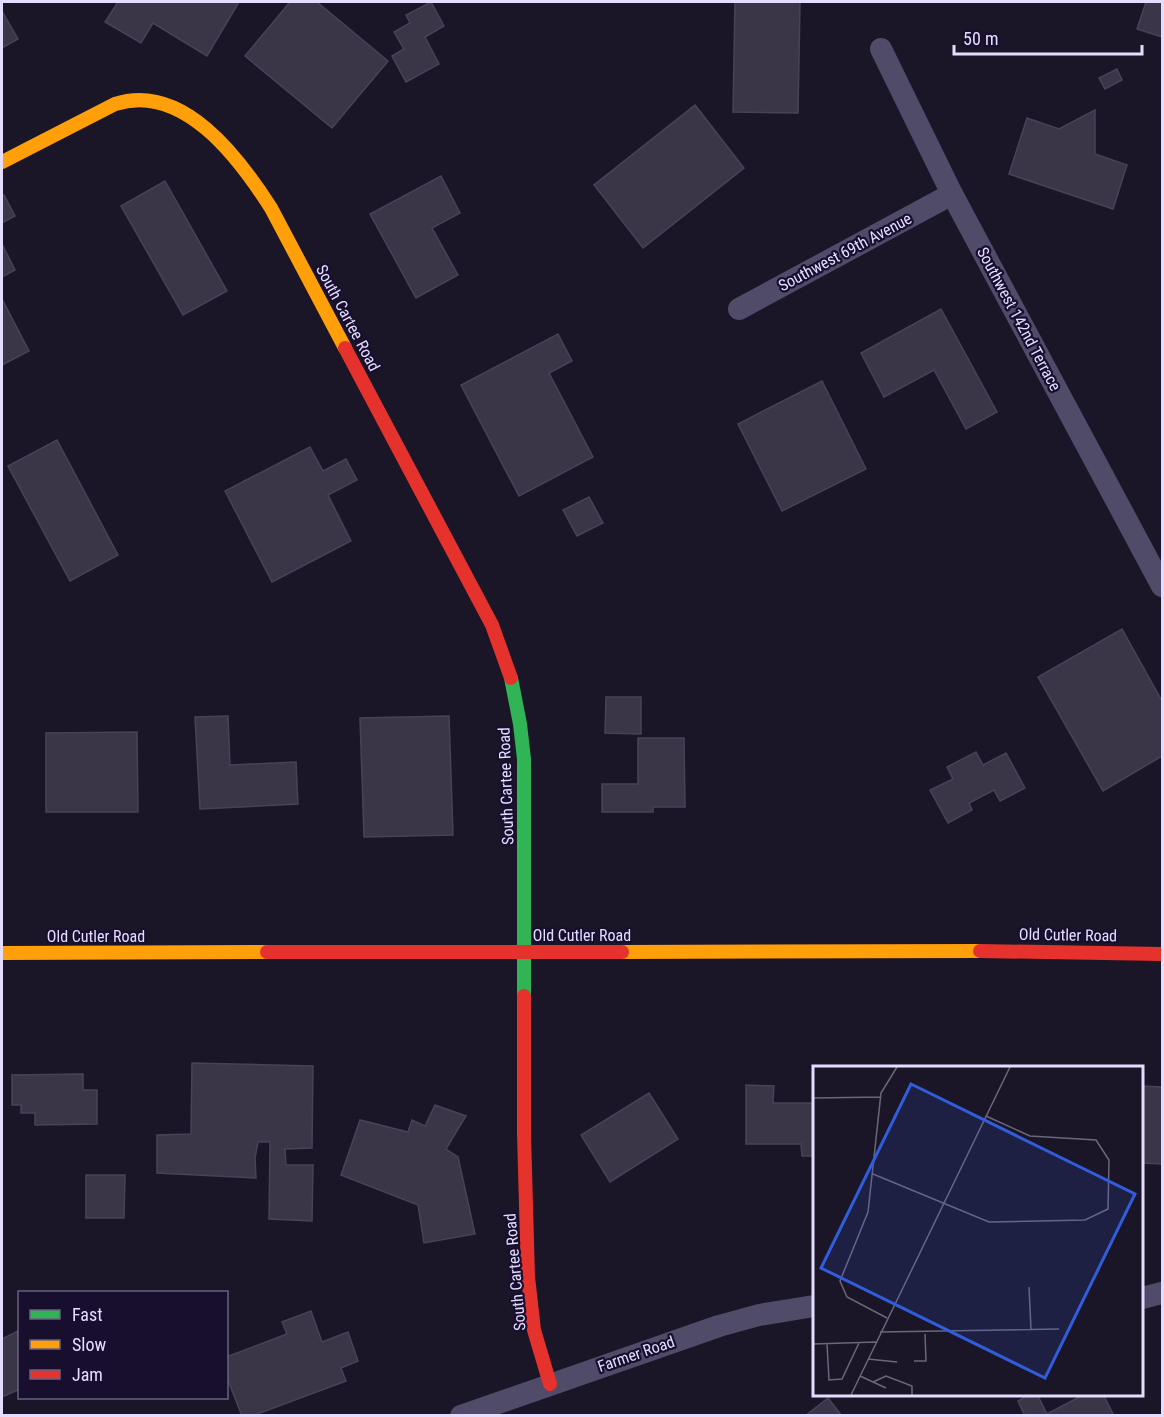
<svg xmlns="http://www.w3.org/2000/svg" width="1164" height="1417" font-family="'Roboto Condensed',sans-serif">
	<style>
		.building { fill: #3b3548; stroke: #49415a; stroke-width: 1.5 }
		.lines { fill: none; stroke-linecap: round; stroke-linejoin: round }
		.street { stroke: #504b68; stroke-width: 22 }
		.fast { stroke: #30b455; stroke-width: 14 }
		.slow { stroke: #ff9f0a; stroke-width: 14 }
		.jam { stroke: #e5322d; stroke-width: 14 }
		.labels { text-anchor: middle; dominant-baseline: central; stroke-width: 4.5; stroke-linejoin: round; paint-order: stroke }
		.street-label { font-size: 16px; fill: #e5ddff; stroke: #180f2e }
		.inset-road { fill: none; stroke: #6c667d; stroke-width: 1.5 }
		.view { fill: #315cdc; fill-opacity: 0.15; stroke: #315cdc; stroke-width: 3 }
		.inset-edge { fill: none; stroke: #e5ddff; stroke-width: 3 }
	</style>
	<rect width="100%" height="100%" fill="#1b1627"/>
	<!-- building -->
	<g class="building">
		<polygon points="118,2 239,2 207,56 153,23 141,43 105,22"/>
		<polygon points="290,2 317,2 388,61 332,128 245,56"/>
		<polygon points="431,2 444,26 425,37 439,64 406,82 392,56 404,49 394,32 410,23 406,15"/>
		<polygon points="735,2 800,2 798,113 733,112"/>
		<polygon points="1146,2 1162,2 1162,37 1137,29"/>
		<polygon points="2,11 18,39 2,48"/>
		<polygon points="1117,69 1122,80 1105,89 1099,78"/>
		<polygon points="695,105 744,168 643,248 594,185"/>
		<polygon points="1095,110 1095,154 1127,165 1113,209 1009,174 1027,118 1059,129"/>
		<polygon points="441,176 460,213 432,228 458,275 416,298 370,214"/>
		<polygon points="165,181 227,291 183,315 121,206"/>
		<polygon points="4,195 15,216 2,223 2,197"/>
		<polygon points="2,244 15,270 2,277"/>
		<polygon points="2,299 29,351 2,365"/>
		<polygon points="941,309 997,412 966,429 934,370 884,397 861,353"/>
		<polygon points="558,334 572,361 549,373 593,457 519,496 461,385"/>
		<polygon points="822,381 866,469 782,511 738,424"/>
		<polygon points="57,440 118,555 70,581 8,466"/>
		<polygon points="310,447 323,471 346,459 357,480 328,495 351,541 272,582 225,491"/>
		<polygon points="589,497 603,523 577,536 563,510"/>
		<polygon points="1122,629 1162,701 1162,756 1103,791 1038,677"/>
		<polygon points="606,697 641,697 641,734 605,733"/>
		<polygon points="228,716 230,765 296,762 298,804 200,809 195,717"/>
		<polygon points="449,716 453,835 364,837 360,718"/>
		<polygon points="137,732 138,812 46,812 46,733"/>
		<polygon points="638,738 684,738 685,807 653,807 653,812 602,812 602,784 638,784"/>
		<polygon points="976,752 983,765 1006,753 1025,788 1000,801 994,790 969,803 972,810 948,823 930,790 953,779 947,767"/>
		<polygon points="192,1063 313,1066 312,1148 285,1149 286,1165 313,1165 312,1221 269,1219 270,1142 258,1142 255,1158 256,1178 157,1173 157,1135 191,1134"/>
		<polygon points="83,1074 83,1090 97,1090 97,1124 35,1125 35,1113 21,1113 21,1105 12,1105 12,1075"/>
		<polygon points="746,1085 774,1086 773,1103 814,1103 814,1156 802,1156 801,1144 746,1144"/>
		<polygon points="1142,1086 1162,1087 1162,1164 1142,1163"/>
		<polygon points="649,1093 678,1139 610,1182 581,1135"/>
		<polygon points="435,1105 466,1116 446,1149 458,1157 475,1234 424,1243 418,1205 341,1175 360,1120 408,1132 412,1120 425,1126"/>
		<polygon points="86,1175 125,1175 124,1218 86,1218"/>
		<polygon points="311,1311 322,1342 348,1332 358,1361 341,1368 346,1381 252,1416 242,1416 226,1375 226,1357 287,1334 282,1322"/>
		<polygon points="20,1330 20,1389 2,1397 2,1339"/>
		<polygon points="1030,1394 1037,1394 1047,1414 1085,1394 1103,1394 1114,1416 1025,1416 1018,1401"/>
		<polygon points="828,1398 842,1416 805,1416"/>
	</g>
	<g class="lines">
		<!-- street -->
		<g class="street">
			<polyline points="881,49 952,194 1162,586"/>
			<polyline points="739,309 952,194"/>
			<polyline points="1142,1298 1162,1293"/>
			<polyline points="461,1416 719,1326 759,1315 814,1306"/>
		</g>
		<!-- fast -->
		<polyline class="fast" points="511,678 520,724 524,759 524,996"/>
		<!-- slow -->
		<g class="slow">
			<path d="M2 162 115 104C183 82 239 158 271 208L345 348"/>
			<polyline points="622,952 980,951"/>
			<polyline points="2,953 267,952"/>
		</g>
		<!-- jam -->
		<g class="jam">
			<polyline points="345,348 492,625 511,678"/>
			<polyline points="980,951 1162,954"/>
			<polyline points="267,952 622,952"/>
			<polyline points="524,996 524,1134 528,1277 534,1330 550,1384"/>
		</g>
	</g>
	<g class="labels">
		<!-- street labels -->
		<g class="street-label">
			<text transform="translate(845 252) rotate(-28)">Southwest 69th Avenue</text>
			<text transform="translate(348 318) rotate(62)">South Cartee Road</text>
			<text transform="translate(1019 319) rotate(62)">Southwest 142nd Terrace</text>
			<text transform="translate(506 786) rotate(-92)">South Cartee Road</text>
			<text x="582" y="935">Old Cutler Road</text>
			<text transform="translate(1068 935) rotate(1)">Old Cutler Road</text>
			<text x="96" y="936">Old Cutler Road</text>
			<text transform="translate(515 1272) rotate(-95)">South Cartee Road</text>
			<text transform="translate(636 1354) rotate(-19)">Farmer Road</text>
		</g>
	</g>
	<!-- overview -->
	<g transform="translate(813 1066)">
		<rect width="330" height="330" fill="#1b1627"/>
		<path class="inset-road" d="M0 32 68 31M60 108 176 156 272 154 295 143 296 94 283 74 217 70 173 50M216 221 218 263M74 252 34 231 27 215 55 146 68 27 84 1M67 266 246 263M0 278 63 276M14 278 16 314 29 313 46 277M55 293 84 296M101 295H113L112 268M47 310 73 322M60 316 73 310 99 320V329M38 329 197 1"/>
		<path class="view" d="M98 18 322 128 232 312 8 202Z"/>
		<rect width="330" height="330" class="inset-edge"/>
	</g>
	<!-- border -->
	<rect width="1164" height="1417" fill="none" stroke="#e5ddff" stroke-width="6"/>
	<!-- legend -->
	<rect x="18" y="1291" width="210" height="108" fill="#180f2e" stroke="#6a6182" stroke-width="1.5"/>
	<rect x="30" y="1310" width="30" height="9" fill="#30b455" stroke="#6a6182" stroke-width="1.5"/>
	<text x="72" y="1321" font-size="18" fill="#e5ddff">Fast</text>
	<rect x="30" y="1340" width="30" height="9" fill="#ff9f0a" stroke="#6a6182" stroke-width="1.5"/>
	<text x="72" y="1351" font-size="18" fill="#e5ddff">Slow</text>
	<rect x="30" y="1370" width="30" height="9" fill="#e5322d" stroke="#6a6182" stroke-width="1.5"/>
	<text x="72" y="1381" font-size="18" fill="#e5ddff">Jam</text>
	<!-- scale -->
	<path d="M954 45v9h188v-9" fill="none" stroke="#e5ddff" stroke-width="3"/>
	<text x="963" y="45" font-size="18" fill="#e5ddff" stroke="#180f2e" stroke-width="4.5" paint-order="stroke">50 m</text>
</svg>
